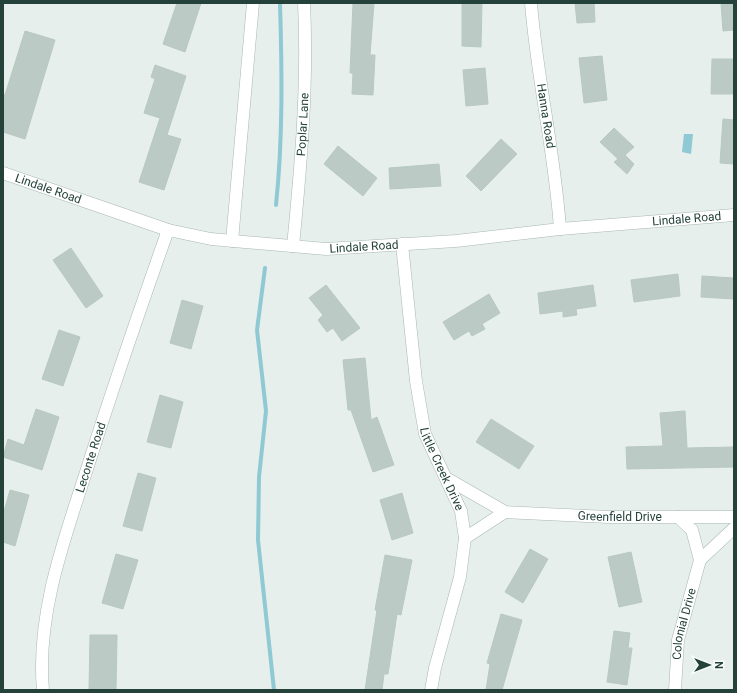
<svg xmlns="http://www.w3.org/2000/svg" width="737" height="693" font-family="Roboto,sans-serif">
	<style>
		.water { fill: #8ec9d4 }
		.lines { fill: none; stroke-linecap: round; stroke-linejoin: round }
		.stream { stroke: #8ec9d4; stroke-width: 4 }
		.building { fill: #bbcac4; stroke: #b8c9c2 }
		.minor-casing { stroke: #a8b8b2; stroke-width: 13 }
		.minor { stroke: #fff; stroke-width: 12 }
		.labels { text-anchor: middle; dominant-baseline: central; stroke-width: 4; stroke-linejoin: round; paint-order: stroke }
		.street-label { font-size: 12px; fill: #24423a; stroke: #f7fbf9 }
	</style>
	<rect width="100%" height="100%" fill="#e6efeb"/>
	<!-- water -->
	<polygon class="water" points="684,134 693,134 691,154 682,152"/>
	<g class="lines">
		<!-- stream -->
		<g class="stream">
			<path d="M276 205C283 138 282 71 280 3"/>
			<polyline points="265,268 257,330 266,411 259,477 258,540 274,690"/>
		</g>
	</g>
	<!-- building -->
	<g class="building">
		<polygon points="177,3 201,3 185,52 163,44"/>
		<polygon points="353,3 374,3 370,55 375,55 373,95 352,94 353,73 350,73"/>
		<polygon points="462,3 482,3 481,47 462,46"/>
		<polygon points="575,3 594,3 595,22 577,23"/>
		<polygon points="721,3 734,3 734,30 723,31"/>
		<polygon points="25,31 55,40 25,139 3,132 3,94 5,95"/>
		<polygon points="602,56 607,100 584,103 579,58"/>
		<polygon points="712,59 734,59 733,94 711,94"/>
		<polygon points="155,65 186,76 167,135 181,139 164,190 139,182 160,118 144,113 155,79 151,77"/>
		<polygon points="485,68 488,104 466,106 463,70"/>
		<polygon points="723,119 734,120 734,164 720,163"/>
		<polygon points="614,128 634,147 625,155 634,164 627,174 614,162 618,159 600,142"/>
		<polygon points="501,139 517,154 481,191 466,176"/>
		<polygon points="338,146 377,178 363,196 324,164"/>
		<polygon points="439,164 441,186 390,189 389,168"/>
		<polygon points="71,248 103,296 86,308 53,260"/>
		<polygon points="678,274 680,296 634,302 631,280"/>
		<polygon points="702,276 734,278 734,299 701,297"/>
		<polygon points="326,285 360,328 342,341 333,328 327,332 318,320 323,315 309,298"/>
		<polygon points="593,285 596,306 576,309 577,315 563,317 563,311 540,314 538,293"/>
		<polygon points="489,294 500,313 482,324 485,329 472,336 469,331 454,340 443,322"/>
		<polygon points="182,300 203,306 191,349 170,343"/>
		<polygon points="59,330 80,337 63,386 42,379"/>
		<polygon points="365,358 371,420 377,417 394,465 373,472 351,410 348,410 343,360"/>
		<polygon points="160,395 183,402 171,448 147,442"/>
		<polygon points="36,409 59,417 42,470 3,457 8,439 24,445"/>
		<polygon points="685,411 687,448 734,447 734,467 627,469 626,447 663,446 660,413"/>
		<polygon points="491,419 534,446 519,469 476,442"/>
		<polygon points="138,473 156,478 142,531 123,526"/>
		<polygon points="10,490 29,495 15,546 3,542 3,515"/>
		<polygon points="402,493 413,533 392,540 380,500"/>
		<polygon points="530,549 548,559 523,603 505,592"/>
		<polygon points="631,552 642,602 619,607 608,557"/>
		<polygon points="116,554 138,560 123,609 102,603"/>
		<polygon points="385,555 412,560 401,615 397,614 388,674 384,674 382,690 365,690 377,610 375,610"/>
		<polygon points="501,614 522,620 502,690 486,690 490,664 487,663"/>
		<polygon points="614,631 630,633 628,648 632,648 627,685 607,682"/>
		<polygon points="90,635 117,635 116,690 89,690"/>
	</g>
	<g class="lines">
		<defs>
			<g id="minor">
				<path id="s1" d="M531 3C537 79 555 153 560 229"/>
				<path id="s2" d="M3 173 168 230 211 239 326 249 456 241 560 229 734 215"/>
				<polyline points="232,241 253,3"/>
				<path id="s3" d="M402 244 416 381 425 434 461 511 465 538 460 577 435 668 431 690"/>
				<path id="s4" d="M293 246C301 165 308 84 304 3"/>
				<path id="s5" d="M446 478 505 512 608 517H734"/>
				<polyline points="465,538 505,512"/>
				<polyline points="700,560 734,528"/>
				<path id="s6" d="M43 690C36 614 65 537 88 466 113 387 140 309 168 230"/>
				<path id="s7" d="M675 690 678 640 700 560 692 530 678 517"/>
			</g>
		</defs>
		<!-- minor casing -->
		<use href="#minor" class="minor-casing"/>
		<!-- minor -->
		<use href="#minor" class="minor"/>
	</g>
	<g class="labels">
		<!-- street labels -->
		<g class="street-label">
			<text stroke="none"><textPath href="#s1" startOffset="114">Hanna Road</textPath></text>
			<text stroke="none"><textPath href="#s4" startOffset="122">Poplar Lane</textPath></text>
			<text stroke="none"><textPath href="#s2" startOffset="48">Lindale Road</textPath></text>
			<text stroke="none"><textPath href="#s2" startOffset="696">Lindale Road</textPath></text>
			<text stroke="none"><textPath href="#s2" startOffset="372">Lindale Road</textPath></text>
			<text stroke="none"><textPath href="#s6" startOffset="239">Leconte Road</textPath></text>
			<text stroke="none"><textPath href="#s3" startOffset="230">Little Creek Drive</textPath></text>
			<text stroke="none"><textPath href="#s5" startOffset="183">Greenfield Drive</textPath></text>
			<text stroke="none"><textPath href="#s7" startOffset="67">Colonial Drive</textPath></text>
		</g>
	</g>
	<!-- border -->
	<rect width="737" height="693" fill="none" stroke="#24423a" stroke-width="8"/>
	<!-- north arrow -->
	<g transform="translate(709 665) rotate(90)" stroke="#f7fbf9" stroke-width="3" paint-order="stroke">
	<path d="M0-3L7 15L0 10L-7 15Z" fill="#24423a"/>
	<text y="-6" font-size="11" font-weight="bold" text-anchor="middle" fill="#24423a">N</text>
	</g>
</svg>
